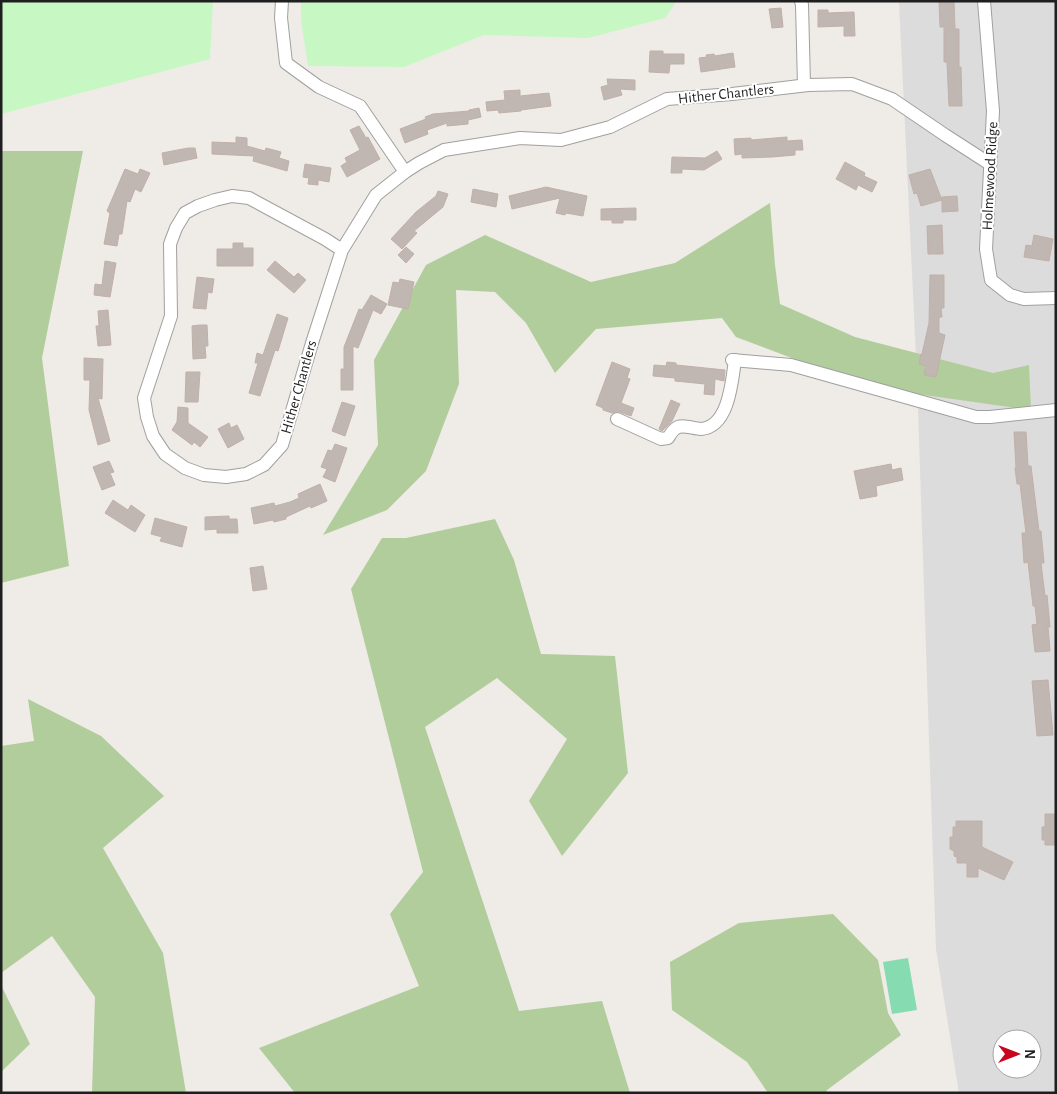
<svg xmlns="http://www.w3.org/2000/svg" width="1057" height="1094" font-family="'Alegreya Sans',sans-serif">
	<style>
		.residential { fill: #dddcdc; fill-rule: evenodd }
		.forest { fill: #b1cd9c }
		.park { fill: #c7f8c4 }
		.pitch { fill: #86dcb0 }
		.building { fill: #c0b6b2; stroke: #c1b0a8 }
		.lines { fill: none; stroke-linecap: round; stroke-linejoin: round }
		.minor-casing { stroke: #a0a0a0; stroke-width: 14 }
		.minor { stroke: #fff; stroke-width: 12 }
		.labels { text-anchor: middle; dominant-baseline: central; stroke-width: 4; stroke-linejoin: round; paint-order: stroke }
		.street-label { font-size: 15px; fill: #1f1f1f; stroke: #fff }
	</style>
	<rect width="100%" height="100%" fill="#efebe6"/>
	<!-- residential -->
	<path class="residential" d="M899 1H1056V1093H959L936 949 917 378ZM1002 1039H1032V1069H1002Z"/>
	<!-- forest -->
	<g class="forest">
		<polygon points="1,151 83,151 42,358 69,566 1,583"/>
		<polygon points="770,203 775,265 780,304 855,337 993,373 1029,365 1031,410 868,387 736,337 722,318 596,329 555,373 526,323 495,292 456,290 459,384 426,471 387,510 323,535 378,445 374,360 426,265 485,235 591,282 675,263"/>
		<polygon points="495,519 514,560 541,654 615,656 628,773 562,856 529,801 567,739 497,678 425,727 519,1011 602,1001 630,1093 295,1093 259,1048 419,986 390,914 423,872 351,589 382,538 406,538"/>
		<polygon points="28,699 101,736 164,796 103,848 163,953 186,1093 92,1093 95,997 52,936 1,973 1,746 34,741"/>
		<polygon points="833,914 878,960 888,1013 901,1035 827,1090 826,1093 768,1093 747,1062 672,1010 670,962 739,923"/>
		<polygon points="1,985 30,1044 1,1072"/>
	</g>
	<!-- park -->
	<g class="park">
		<polygon points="1,1 213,1 210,59 1,114"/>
		<polygon points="301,1 677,1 665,18 588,38 484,35 404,67 308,66 301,20"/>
	</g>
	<!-- pitch -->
	<polygon class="pitch" points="908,958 917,1010 892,1014 883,962"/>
	<!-- building -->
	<g class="building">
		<polygon points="939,1 954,1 955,29 959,29 959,67 961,67 962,106 949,106 947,62 944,62 944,27 940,27"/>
		<polygon points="781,8 783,27 772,28 769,9"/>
		<polygon points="818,10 828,10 828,13 854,12 855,36 844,36 844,26 818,27"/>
		<polygon points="650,51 663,51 663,54 684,54 684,64 670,64 669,73 649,72"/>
		<polygon points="733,53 735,67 701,72 699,58 707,57 706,55 714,54 715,56"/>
		<polygon points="607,79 635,80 635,90 620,89 622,95 604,100 601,87 608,85"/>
		<polygon points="520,90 520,96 549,93 551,106 521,110 521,111 499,113 498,110 487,111 486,102 505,100 504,91"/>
		<polygon points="479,108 481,117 468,120 468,124 447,126 447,123 427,130 428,134 405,143 400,129 426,119 425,117 433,114 469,111 469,110"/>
		<polygon points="359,126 366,138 368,137 380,159 347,177 341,166 347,162 345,158 360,150 350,130"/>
		<polygon points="236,137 247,138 247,146 265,151 266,148 281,152 279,158 289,161 287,171 253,161 254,156 212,154 212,142 236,143"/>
		<polygon points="787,137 787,141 802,140 803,150 795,150 795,155 772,157 742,158 742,154 735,155 734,139 751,138 751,140"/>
		<polygon points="188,148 195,148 197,158 164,165 162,153"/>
		<polygon points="717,151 722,159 704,170 682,169 682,173 671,173 672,157 705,158"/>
		<polygon points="845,162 865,173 864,176 877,182 872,192 858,185 856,190 836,179"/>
		<polygon points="305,164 331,168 329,182 318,180 318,185 308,184 309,178 303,177"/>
		<polygon points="125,169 138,174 140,169 150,173 141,192 135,189 130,202 127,201 122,234 119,234 117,246 104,244 110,213 107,211"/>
		<polygon points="930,169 942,200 921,206 917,193 914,194 909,175"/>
		<polygon points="546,187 587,196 583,216 566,213 565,215 556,213 560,198 512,209 509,196"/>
		<polygon points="473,189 498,194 496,207 471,202"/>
		<polygon points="438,191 448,194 443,207 414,231 417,233 402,249 391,239 416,212 436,196"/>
		<polygon points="957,196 958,211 942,212 942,197"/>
		<polygon points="636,208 636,220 623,220 623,223 612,223 612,220 601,220 601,209"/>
		<polygon points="942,225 943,254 928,254 927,226"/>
		<polygon points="1034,235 1053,239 1049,261 1024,257 1026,245 1032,246"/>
		<polygon points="233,243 243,243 243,248 253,248 253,266 217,266 217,249 233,249"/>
		<polygon points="406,247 414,254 406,263 398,255"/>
		<polygon points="105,261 116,263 110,297 94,295 95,284 102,285"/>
		<polygon points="275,261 294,277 298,273 306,280 294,293 267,270"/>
		<polygon points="930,275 944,275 944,308 941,308 942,317 939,317 939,333 945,335 936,377 924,375 926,366 919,364 921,354 922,354 929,323"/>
		<polygon points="197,277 214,279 212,293 208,292 206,309 193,308"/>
		<polygon points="400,279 414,282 408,309 388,305 393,282 399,283"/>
		<polygon points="371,295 387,304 381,314 373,310 358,348 353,346 353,390 341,390 341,369 344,369 344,347 359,309 362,310"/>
		<polygon points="108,310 111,345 98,346 96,326 99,326 98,311"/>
		<polygon points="277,314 288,318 278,351 275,350 260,396 249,393 258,363 255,363 257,353 263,355"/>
		<polygon points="199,325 207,325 208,346 205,346 206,358 193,359 192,326"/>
		<polygon points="84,358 103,359 102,399 98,398 110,441 98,445 89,410 90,380 84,380"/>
		<polygon points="612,362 630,369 627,378 630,379 621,403 634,408 631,416 617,411 612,413 603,410 603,408 596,405"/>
		<polygon points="667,362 676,363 676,365 725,370 724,381 715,379 714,395 704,394 705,384 675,381 675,378 653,376 654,365 666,366"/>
		<polygon points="186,372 200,372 198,402 185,402"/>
		<polygon points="671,400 680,404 672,421 662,431 659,429"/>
		<polygon points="342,402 355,406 345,436 332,431"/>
		<polygon points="178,407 188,408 188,423 208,437 200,447 194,442 192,445 172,430 177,422"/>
		<polygon points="229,423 231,428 237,425 244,439 228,448 218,429"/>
		<polygon points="1014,432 1026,432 1028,466 1031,466 1039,531 1041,531 1044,563 1041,563 1045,596 1047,595 1050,627 1048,627 1050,651 1035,652 1032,625 1037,624 1035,606 1033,606 1028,562 1024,563 1022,533 1026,533 1020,484 1017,484 1015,468 1016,468"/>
		<polygon points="335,444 347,448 335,482 323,477 327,469 321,467 328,450 332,451"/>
		<polygon points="109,461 114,472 110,473 115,485 102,490 93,467"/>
		<polygon points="891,464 892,470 901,468 903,480 876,486 877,496 860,499 854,471"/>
		<polygon points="320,484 327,501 311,508 310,506 286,517 286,519 274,522 273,520 254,524 251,508 274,503 275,506 290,502 299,498 298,494"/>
		<polygon points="113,500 128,510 131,505 145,515 135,532 105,513"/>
		<polygon points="229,516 229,519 237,519 238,533 217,533 217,529 205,530 205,517"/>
		<polygon points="155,518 187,527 182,547 160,541 162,537 151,534"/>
		<polygon points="263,566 267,589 253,591 250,568"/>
		<polygon points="1048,680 1053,735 1037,736 1032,681"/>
		<polygon points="1045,814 1056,814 1056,845 1045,845 1045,840 1042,840 1042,827 1045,827"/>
		<polygon points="956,821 982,821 982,847 1013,862 1004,880 978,868 978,877 967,877 967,863 957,863 957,857 954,856 954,851 950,849 950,837 953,837 953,827 956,827"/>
	</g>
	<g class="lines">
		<defs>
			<g id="minor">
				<polyline points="282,1 281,18 286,63 319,87 360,106 405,172"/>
				<polyline points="801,1 802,5 804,85"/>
				<polyline points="984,1 993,111 986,249 991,280 1010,295 1024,299 1056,298"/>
				<polyline points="342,250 325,239 249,198 232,196 215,200 198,206 185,213 176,228 170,244 171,316 144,398 147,417 153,436 165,454 185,468 204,475 226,477 246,474 264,465 282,445 312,343 342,250 376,195 405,172 419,163 444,150 520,138 561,140 610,127 667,99 732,94 808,85 852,84 892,99 945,135 990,164"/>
				<polyline points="732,360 791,365 976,417 990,417 1056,410"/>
				<path d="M617 419 661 439 668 438C670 435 672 431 675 429 681 423 693 429 701 429 729 427 732 381 735 360"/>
			</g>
		</defs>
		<!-- minor casing -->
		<use href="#minor" class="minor-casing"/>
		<!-- minor -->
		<use href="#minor" class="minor"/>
	</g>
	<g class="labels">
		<!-- street labels -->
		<g class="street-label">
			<text transform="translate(726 94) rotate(-6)">Hither Chantlers</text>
			<text transform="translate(990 176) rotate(-87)">Holmewood Ridge</text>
			<text transform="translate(299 387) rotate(-74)">Hither Chantlers</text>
		</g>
	</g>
	<!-- border -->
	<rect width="1057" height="1094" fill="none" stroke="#1f1f1f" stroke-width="5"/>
	<!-- north arrow -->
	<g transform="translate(1017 1054) rotate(90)"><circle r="24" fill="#ffffff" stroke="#a5a5a5"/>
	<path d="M0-4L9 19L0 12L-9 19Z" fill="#c70720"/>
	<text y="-8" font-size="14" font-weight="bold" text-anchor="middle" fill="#1f1f1f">N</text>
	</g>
</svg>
